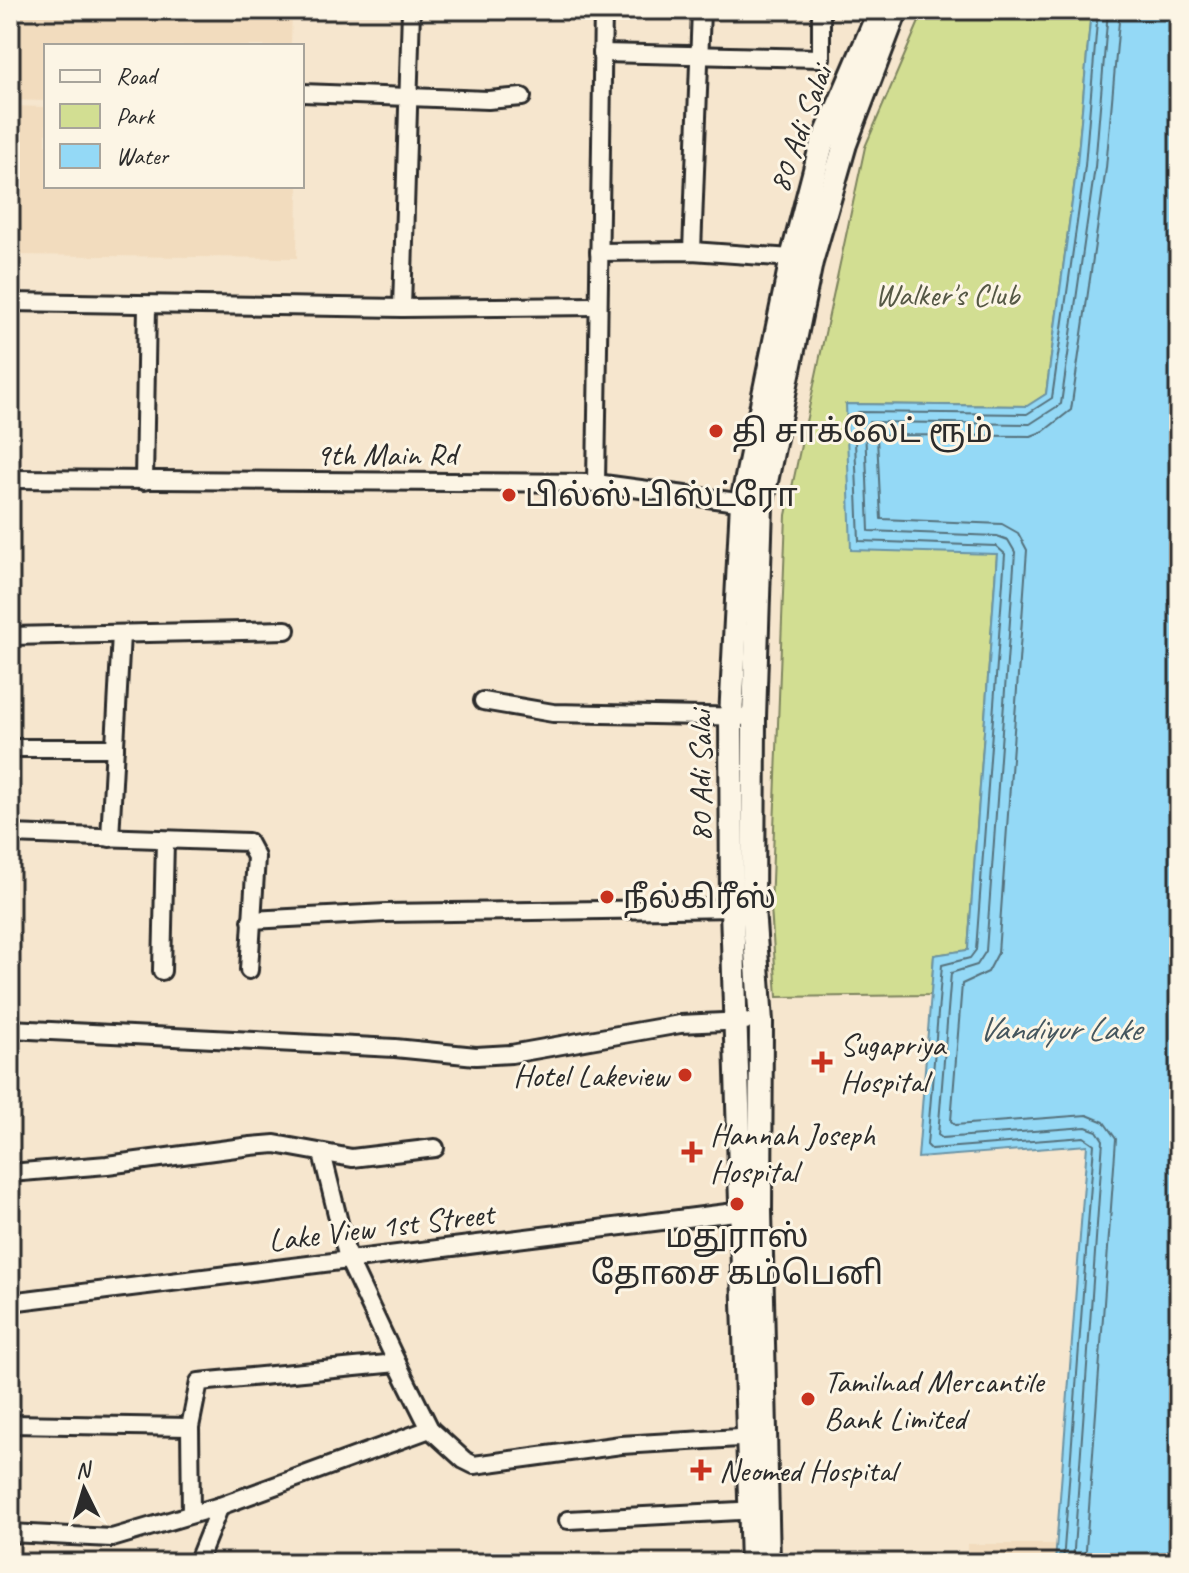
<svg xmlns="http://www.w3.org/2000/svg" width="1189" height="1573" font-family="Caveat,'Noto Sans Tamil',sans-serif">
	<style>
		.built { fill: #f2dcbe }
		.green { fill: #d2de92; stroke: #7e845e; stroke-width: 2 }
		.water { fill: #94d9f6; stroke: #6a93a5; stroke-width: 2 }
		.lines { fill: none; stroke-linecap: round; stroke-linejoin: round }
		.shore { stroke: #55717c; stroke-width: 2 }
		.street-casing { stroke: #2b2b2b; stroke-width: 22 }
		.secondary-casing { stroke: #2b2b2b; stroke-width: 28 }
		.street { stroke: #fcf5e5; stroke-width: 16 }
		.secondary { stroke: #fcf5e5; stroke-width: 22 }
		.poi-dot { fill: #c8321e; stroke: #fcf5e5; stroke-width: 3 }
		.labels { text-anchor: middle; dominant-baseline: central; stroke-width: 6; stroke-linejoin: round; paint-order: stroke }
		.street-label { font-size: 32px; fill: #2b2b2b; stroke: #fcf5e5 }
		.park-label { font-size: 32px; fill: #555845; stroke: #fcf5e5 }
		.poi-label { font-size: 32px; fill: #2b2b2b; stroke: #fcf5e5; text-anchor: start }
		.water-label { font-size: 34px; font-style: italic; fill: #45565e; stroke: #fcf5e5 }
	</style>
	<rect width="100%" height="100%" fill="#f6e6ce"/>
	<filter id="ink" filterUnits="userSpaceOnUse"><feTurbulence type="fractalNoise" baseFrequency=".0125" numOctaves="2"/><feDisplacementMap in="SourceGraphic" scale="16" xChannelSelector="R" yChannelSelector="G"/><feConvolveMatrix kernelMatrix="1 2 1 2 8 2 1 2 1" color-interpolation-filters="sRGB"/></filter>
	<g filter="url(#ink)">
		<!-- built -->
		<g class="built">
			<polygon points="10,10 292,10 291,46 46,46 46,101 10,100"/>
			<polygon points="10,106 46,107 46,186 298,186 297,258 10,255"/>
			<polygon points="967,1544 1056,1544 1055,1563 968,1563"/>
		</g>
		<!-- green -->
		<polygon class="green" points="924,10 1091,10 1077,165 1046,394 1028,406 846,404 945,550 997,554 968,950 934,955 931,995 777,997 771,907 786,515 865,147"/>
		<!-- water -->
		<polygon class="water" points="1091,10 1179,10 1179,1563 1055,1563 1087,1145 918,1158 934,955 968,950 997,554 851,550 846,404 1027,406 1046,394 1077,165"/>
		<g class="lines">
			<!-- shore -->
			<g class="shore">
				<polyline points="1063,1563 1094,1144 1084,1137 931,1149 927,1145 942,965 970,958 976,950 1005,554 996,546 859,541 854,416 858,412 1027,414 1052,398 1085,166 1098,10"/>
				<polyline points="1073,1563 1103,1140 1097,1131 1086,1127 942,1138 938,1135 951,973 977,965 986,951 1015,552 1008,540 997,536 869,531 865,426 869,422 1030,424 1061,404 1095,167 1108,10"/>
				<polyline points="1085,1563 1116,1139 1104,1122 1087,1115 955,1125 951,1121 962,984 988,972 998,953 1027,550 1018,533 1002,524 881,519 877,438 881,435 1031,436 1044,431 1071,410 1106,168 1120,10"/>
			</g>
			<defs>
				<g id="street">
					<polyline points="602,53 821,58 821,10"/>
					<polyline points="302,93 488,100 522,97"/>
					<polyline points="692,251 701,10"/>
					<polyline points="599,252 692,251 792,258"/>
					<polyline points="10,302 402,308 596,306"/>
					<polyline points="402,308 411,10"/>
					<polyline points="10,479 596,483 752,504"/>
					<polyline points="144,481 147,306"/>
					<polyline points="596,483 603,10"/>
					<polyline points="10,636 286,630"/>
					<polyline points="483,701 553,713 754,717"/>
					<polyline points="10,748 115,748"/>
					<polyline points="10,834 248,842 256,857 249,970"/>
					<polyline points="110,838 121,634"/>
					<polyline points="251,920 386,913 740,908"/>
					<polyline points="162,971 165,840"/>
					<polyline points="10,1029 395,1048 476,1056 511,1054 680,1024 745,1021"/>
					<polyline points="322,1153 348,1259 397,1363 430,1429 464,1460 474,1465 621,1445 756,1437"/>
					<polyline points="10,1173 107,1165 251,1146 275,1144 352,1158 435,1148"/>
					<polyline points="10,1302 751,1210"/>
					<polyline points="10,1424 190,1427"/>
					<polyline points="191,1514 190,1427 199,1382 397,1363"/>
					<polyline points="568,1520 758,1510"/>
					<polyline points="10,1533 112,1538 220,1506"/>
					<polyline points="197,1563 220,1506 430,1429"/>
				</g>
				<g id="secondary">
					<polyline points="752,1563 732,908 731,718 742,502 792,258 821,147 880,10"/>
					<polyline points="768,1563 760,1211 761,1022 753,908 754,717 761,506 811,262 845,144 896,10"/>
				</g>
			</defs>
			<!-- street casing -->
			<use href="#street" class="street-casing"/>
			<!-- secondary casing -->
			<use href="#secondary" class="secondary-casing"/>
			<!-- street -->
			<use href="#street" class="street"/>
			<!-- secondary -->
			<use href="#secondary" class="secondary"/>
		</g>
	</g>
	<!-- markers -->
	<g class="poi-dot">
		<circle cx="716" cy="431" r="8"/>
		<circle cx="509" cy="495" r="8"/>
		<circle cx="607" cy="897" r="8"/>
		<path d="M818 1050h8v8h8v8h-8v8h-8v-8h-8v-8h8z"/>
		<circle cx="685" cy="1075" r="8"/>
		<path d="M688 1140h8v8h8v8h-8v8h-8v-8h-8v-8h8z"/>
		<circle cx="737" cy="1204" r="8"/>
		<circle cx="808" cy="1399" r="8"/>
		<path d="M697 1458h8v8h8v8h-8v8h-8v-8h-8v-8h8z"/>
	</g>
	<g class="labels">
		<!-- street labels -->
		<g class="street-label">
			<text transform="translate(800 129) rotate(-70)">80 Adi Salai</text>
			<text x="386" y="454">9th Main Rd</text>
			<text transform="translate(700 776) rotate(-90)">80 Adi Salai</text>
			<text transform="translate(381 1227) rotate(-7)">Lake View 1st Street</text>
		</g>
		<!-- park labels -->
		<g class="park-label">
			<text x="947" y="294">Walker's Club</text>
		</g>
		<!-- poi labels -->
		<g class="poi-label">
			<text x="732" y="431">தி சாக்லேட் ரூம்</text>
			<text x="525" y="495">பில்ஸ் பிஸ்ட்ரோ</text>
			<text x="623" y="897">நீல்கிரீஸ்</text>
			<text x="840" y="1044">Sugapriya<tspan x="840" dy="37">Hospital</tspan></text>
			<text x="669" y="1075" text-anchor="end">Hotel Lakeview</text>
			<text x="710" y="1134">Hannah Joseph<tspan x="710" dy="37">Hospital</tspan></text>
			<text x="737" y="1236" text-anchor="middle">மதுராஸ்<tspan x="737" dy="37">தோசை கம்பெனி</tspan></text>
			<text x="824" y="1381">Tamilnad Mercantile<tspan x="824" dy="37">Bank Limited</tspan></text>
			<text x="719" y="1470">Neomed Hospital</text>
		</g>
		<!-- water labels -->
		<g class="water-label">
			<text x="1059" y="1028">Vandiyur Lake</text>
		</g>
	</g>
	<!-- margin -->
	<rect width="1189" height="1573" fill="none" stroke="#fcf5e5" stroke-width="40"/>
	<rect x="20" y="20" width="1149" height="1533" fill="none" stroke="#2b2b2b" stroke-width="3" filter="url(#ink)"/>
	<!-- legend -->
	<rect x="44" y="44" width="260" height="144" fill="#fcf5e5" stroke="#a8a49b" stroke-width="2"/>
	<rect x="60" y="70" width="40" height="12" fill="#fcf5e5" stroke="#a8a49b" stroke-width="2"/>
	<text x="116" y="84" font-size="24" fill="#2b2b2b">Road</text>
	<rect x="60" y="104" width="40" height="24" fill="#d2de92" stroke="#a8a49b" stroke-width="2"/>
	<text x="116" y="124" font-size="24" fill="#2b2b2b">Park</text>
	<rect x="60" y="144" width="40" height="24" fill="#94d9f6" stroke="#a8a49b" stroke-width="2"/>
	<text x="116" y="164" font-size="24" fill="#2b2b2b">Water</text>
	<!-- north arrow -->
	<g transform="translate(84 1489) rotate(355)" stroke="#fcf5e5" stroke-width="6" paint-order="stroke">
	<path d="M0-6L14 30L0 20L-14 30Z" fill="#2b2b2b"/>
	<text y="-12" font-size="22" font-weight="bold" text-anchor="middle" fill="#2b2b2b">N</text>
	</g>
</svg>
